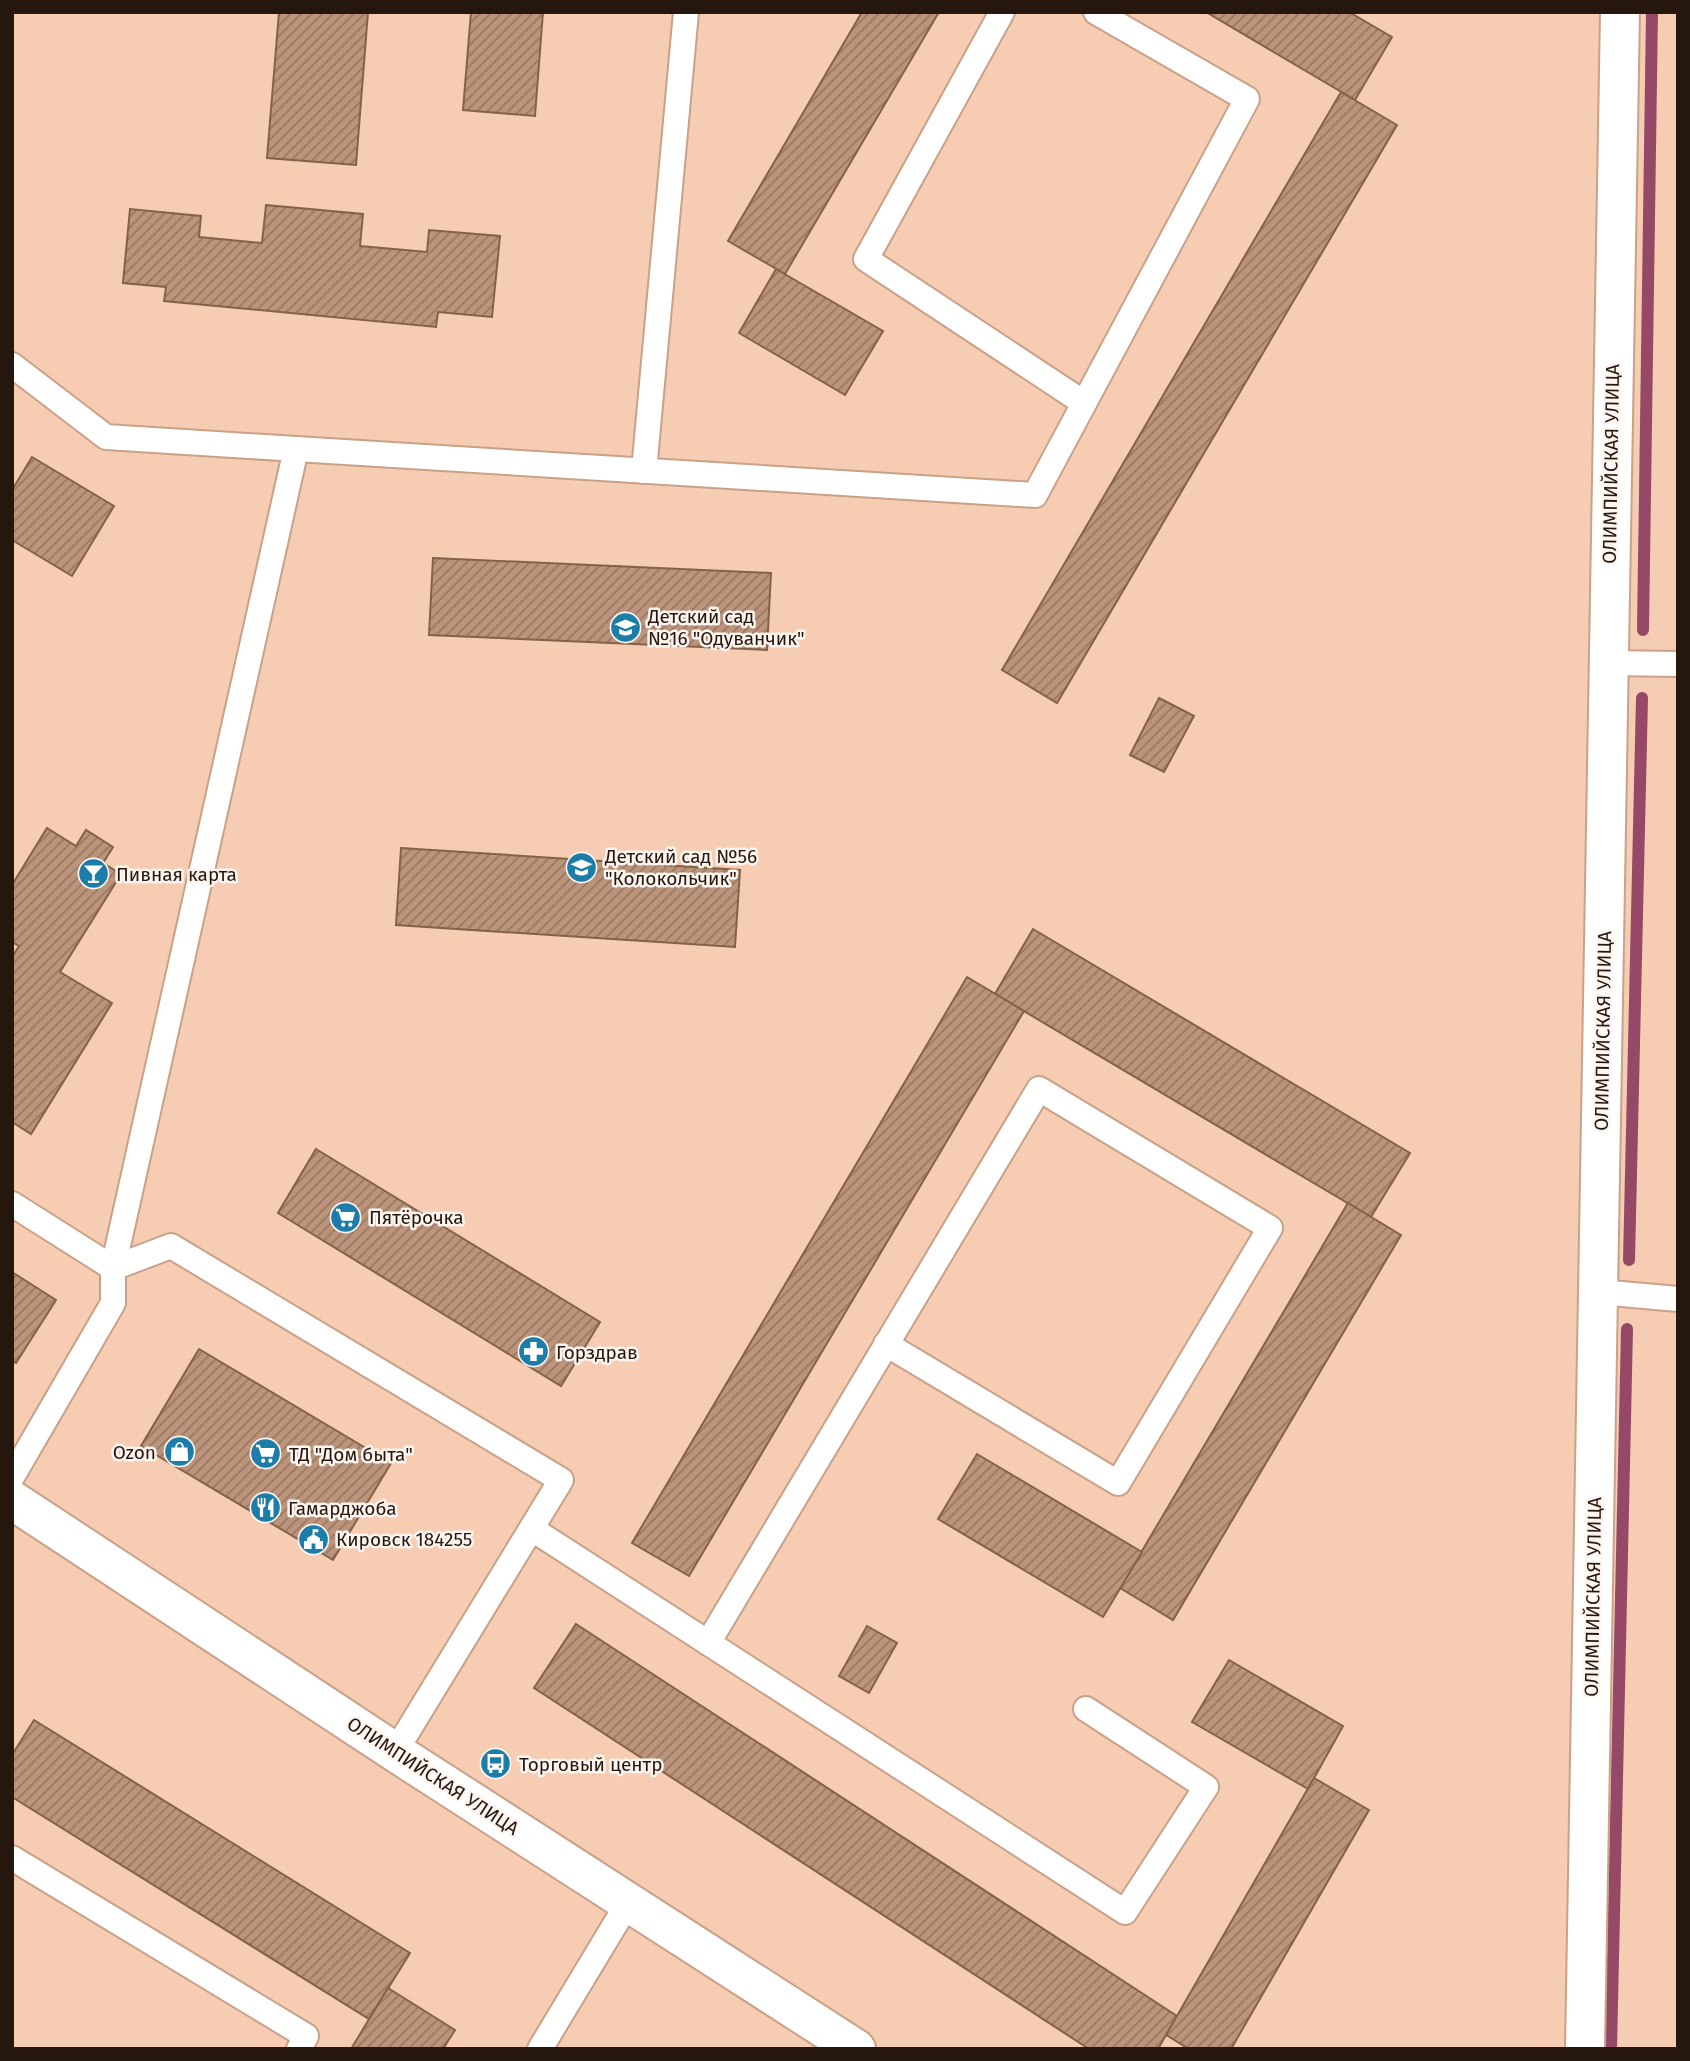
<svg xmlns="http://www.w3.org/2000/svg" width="1690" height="2061" font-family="'Fira Sans',sans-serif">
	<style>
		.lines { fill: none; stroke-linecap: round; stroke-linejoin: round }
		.stream { stroke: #954966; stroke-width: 12 }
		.building { fill: url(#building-hatch); stroke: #856149; stroke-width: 2 }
		.service-casing { stroke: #c9a188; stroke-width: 28 }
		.tertiary-casing { stroke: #c9a188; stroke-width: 42 }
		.service { stroke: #fff; stroke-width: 24 }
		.tertiary { stroke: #fff; stroke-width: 38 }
		.labels { text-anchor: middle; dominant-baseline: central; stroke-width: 5; stroke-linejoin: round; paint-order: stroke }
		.street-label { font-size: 19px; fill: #26170e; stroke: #fef5f0 }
		.poi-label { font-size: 19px; fill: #26170e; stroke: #fef5f0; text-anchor: start }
	</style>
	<defs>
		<pattern id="building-hatch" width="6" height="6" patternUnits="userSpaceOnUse" patternTransform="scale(1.75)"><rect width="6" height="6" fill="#bb947b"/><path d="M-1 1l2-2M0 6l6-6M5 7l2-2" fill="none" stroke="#987863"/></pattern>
	</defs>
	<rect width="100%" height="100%" fill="#f6cdb2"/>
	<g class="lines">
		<!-- stream -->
		<g class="stream">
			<polyline points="1643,630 1652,12"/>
			<polyline points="1629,1260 1642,698"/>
			<polyline points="1611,2049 1627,1329"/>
		</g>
	</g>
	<!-- building -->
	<g class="building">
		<polygon points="279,12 368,12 356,165 267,158"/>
		<polygon points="471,12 543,12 535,116 463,110"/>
		<polygon points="862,12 939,12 785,274 728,241"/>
		<polygon points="1206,12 1349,12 1392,37 1355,100"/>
		<polygon points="1341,92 1397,125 1057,703 1002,670"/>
		<polygon points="266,205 363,214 360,246 427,252 429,230 500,236 492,317 438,312 436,327 164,301 166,287 123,283 130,209 201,216 199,237 262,243"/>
		<polygon points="776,269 883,331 845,395 739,333"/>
		<polygon points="32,457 114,506 72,576 12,540 12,490"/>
		<polygon points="433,558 771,573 767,650 429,635"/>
		<polygon points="1159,698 1194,716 1164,772 1130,755"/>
		<polygon points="47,828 76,846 86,830 113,847 103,863 121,874 60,972 112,1003 31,1134 12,1122 12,957 19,946 12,942 12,885"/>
		<polygon points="401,848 740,870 735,947 396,925"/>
		<polygon points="1033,929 1410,1153 1371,1217 995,994"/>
		<polygon points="967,977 1024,1011 689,1576 632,1543"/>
		<polygon points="316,1149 600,1322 561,1386 278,1213"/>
		<polygon points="1348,1203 1401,1235 1173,1620 1120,1588"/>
		<polygon points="12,1272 56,1300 16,1363 12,1361"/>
		<polygon points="199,1349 391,1463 333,1560 141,1446"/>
		<polygon points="977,1454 1142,1552 1103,1617 938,1519"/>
		<polygon points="576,1624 1177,2016 1158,2049 1089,2049 534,1688"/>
		<polygon points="867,1626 897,1643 869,1693 839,1676"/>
		<polygon points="1229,1660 1343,1726 1308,1789 1192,1722"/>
		<polygon points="34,1720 410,1953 369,2019 12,1797 12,1755"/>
		<polygon points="1314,1778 1369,1810 1231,2049 1189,2049 1166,2035"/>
		<polygon points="388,1988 455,2030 443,2049 351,2049"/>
	</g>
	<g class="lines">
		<defs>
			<g id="service">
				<polyline points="1002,12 866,259 1084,403"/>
				<polyline points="12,365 106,437 296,449 113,1268 113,1303 12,1477"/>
				<polyline points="296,449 1035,495 1247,99 1096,12"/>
				<polyline points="644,471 686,12"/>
				<polyline points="1607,663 1678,664"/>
				<polyline points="12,1204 113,1268 171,1246 561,1480 395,1752"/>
				<polyline points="1599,1292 1678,1299"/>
				<polyline points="532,1529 1125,1912 1206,1787 1086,1709"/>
				<polyline points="708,1643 1039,1089 1270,1228 1118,1483 886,1344"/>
				<polyline points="12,1858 306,2036 299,2049"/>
				<polyline points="540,2049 628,1903"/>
			</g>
			<g id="tertiary">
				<polyline points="12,1500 395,1752 856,2049"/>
				<polyline points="1585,2049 1620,12"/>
			</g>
		</defs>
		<!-- service casing -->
		<use href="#service" class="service-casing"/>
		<!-- tertiary casing -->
		<use href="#tertiary" class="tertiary-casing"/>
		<!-- service -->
		<use href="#service" class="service"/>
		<!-- tertiary -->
		<use href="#tertiary" class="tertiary"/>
	</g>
	<!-- icons -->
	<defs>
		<symbol id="school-disc" viewBox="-11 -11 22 22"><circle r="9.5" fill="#1d7da9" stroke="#fef5f0"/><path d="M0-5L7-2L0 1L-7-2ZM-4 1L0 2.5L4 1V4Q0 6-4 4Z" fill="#fff"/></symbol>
		<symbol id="bar-disc" viewBox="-11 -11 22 22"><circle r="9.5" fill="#1d7da9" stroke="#fef5f0"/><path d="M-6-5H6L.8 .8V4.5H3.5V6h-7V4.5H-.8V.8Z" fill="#fff"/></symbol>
		<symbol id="supermarket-disc" viewBox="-11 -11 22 22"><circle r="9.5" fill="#1d7da9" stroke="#fef5f0"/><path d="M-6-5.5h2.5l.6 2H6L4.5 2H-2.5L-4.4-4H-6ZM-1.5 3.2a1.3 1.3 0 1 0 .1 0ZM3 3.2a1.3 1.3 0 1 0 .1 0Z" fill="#fff"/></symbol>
		<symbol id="pharmacy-disc" viewBox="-11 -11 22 22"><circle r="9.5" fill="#1d7da9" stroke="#fef5f0"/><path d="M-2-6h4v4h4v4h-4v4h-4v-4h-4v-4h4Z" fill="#fff"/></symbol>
		<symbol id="shop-disc" viewBox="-11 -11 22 22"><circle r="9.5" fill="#1d7da9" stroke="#fef5f0"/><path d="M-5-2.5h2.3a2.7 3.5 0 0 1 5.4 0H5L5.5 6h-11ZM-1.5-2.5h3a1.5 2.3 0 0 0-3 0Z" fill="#fff"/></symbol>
		<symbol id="restaurant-disc" viewBox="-11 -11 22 22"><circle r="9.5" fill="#1d7da9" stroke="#fef5f0"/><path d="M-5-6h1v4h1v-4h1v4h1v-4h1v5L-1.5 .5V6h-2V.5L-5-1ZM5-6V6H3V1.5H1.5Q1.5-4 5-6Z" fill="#fff"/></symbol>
		<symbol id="civic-disc" viewBox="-11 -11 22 22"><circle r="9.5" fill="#1d7da9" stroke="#fef5f0"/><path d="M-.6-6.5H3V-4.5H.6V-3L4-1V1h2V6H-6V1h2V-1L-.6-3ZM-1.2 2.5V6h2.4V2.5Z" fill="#fff"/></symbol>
		<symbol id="bus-disc" viewBox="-11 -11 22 22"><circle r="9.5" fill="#1d7da9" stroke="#fef5f0"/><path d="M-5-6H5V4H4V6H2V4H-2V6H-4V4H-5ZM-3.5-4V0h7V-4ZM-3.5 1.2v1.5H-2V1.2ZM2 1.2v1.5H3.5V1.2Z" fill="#fff"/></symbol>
	</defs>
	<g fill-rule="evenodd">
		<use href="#school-disc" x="608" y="610" width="35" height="35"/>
		<use href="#school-disc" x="564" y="850" width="35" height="35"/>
		<use href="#bar-disc" x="76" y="856" width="35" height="35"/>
		<use href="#supermarket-disc" x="328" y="1200" width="35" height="35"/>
		<use href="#pharmacy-disc" x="516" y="1334" width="35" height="35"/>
		<use href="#shop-disc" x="162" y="1434" width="35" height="35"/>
		<use href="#supermarket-disc" x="248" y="1436" width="35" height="35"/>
		<use href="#restaurant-disc" x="248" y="1490" width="35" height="35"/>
		<use href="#civic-disc" x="296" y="1522" width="35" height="35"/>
		<use href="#bus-disc" x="478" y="1746" width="35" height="35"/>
	</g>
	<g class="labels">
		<!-- street labels -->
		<g class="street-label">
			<text transform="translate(1611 464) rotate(-89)">ОЛИМПИЙСКАЯ УЛИЦА</text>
			<text transform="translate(1603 1031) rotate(-89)">ОЛИМПИЙСКАЯ УЛИЦА</text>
			<text transform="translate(1593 1597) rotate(-89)">ОЛИМПИЙСКАЯ УЛИЦА</text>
			<text transform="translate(433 1776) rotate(33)">ОЛИМПИЙСКАЯ УЛИЦА</text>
		</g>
		<!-- poi labels -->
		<g class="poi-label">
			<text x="648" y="616">Детский сад<tspan x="648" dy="22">№16 "Одуванчик"</tspan></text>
			<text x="605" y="856">Детский сад №56<tspan x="605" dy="22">"Колокольчик"</tspan></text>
			<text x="116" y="874">Пивная карта</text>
			<text x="369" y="1217">Пятёрочка</text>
			<text x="556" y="1352">Горздрав</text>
			<text x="156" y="1452" text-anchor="end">Ozon</text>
			<text x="289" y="1454">ТД "Дом быта"</text>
			<text x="288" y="1508">Гамарджоба</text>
			<text x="336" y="1539">Кировск 184255</text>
			<text x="519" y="1764">Торговый центр</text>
		</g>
	</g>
	<!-- border -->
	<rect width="1690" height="2061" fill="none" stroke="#26170e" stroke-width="28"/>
</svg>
